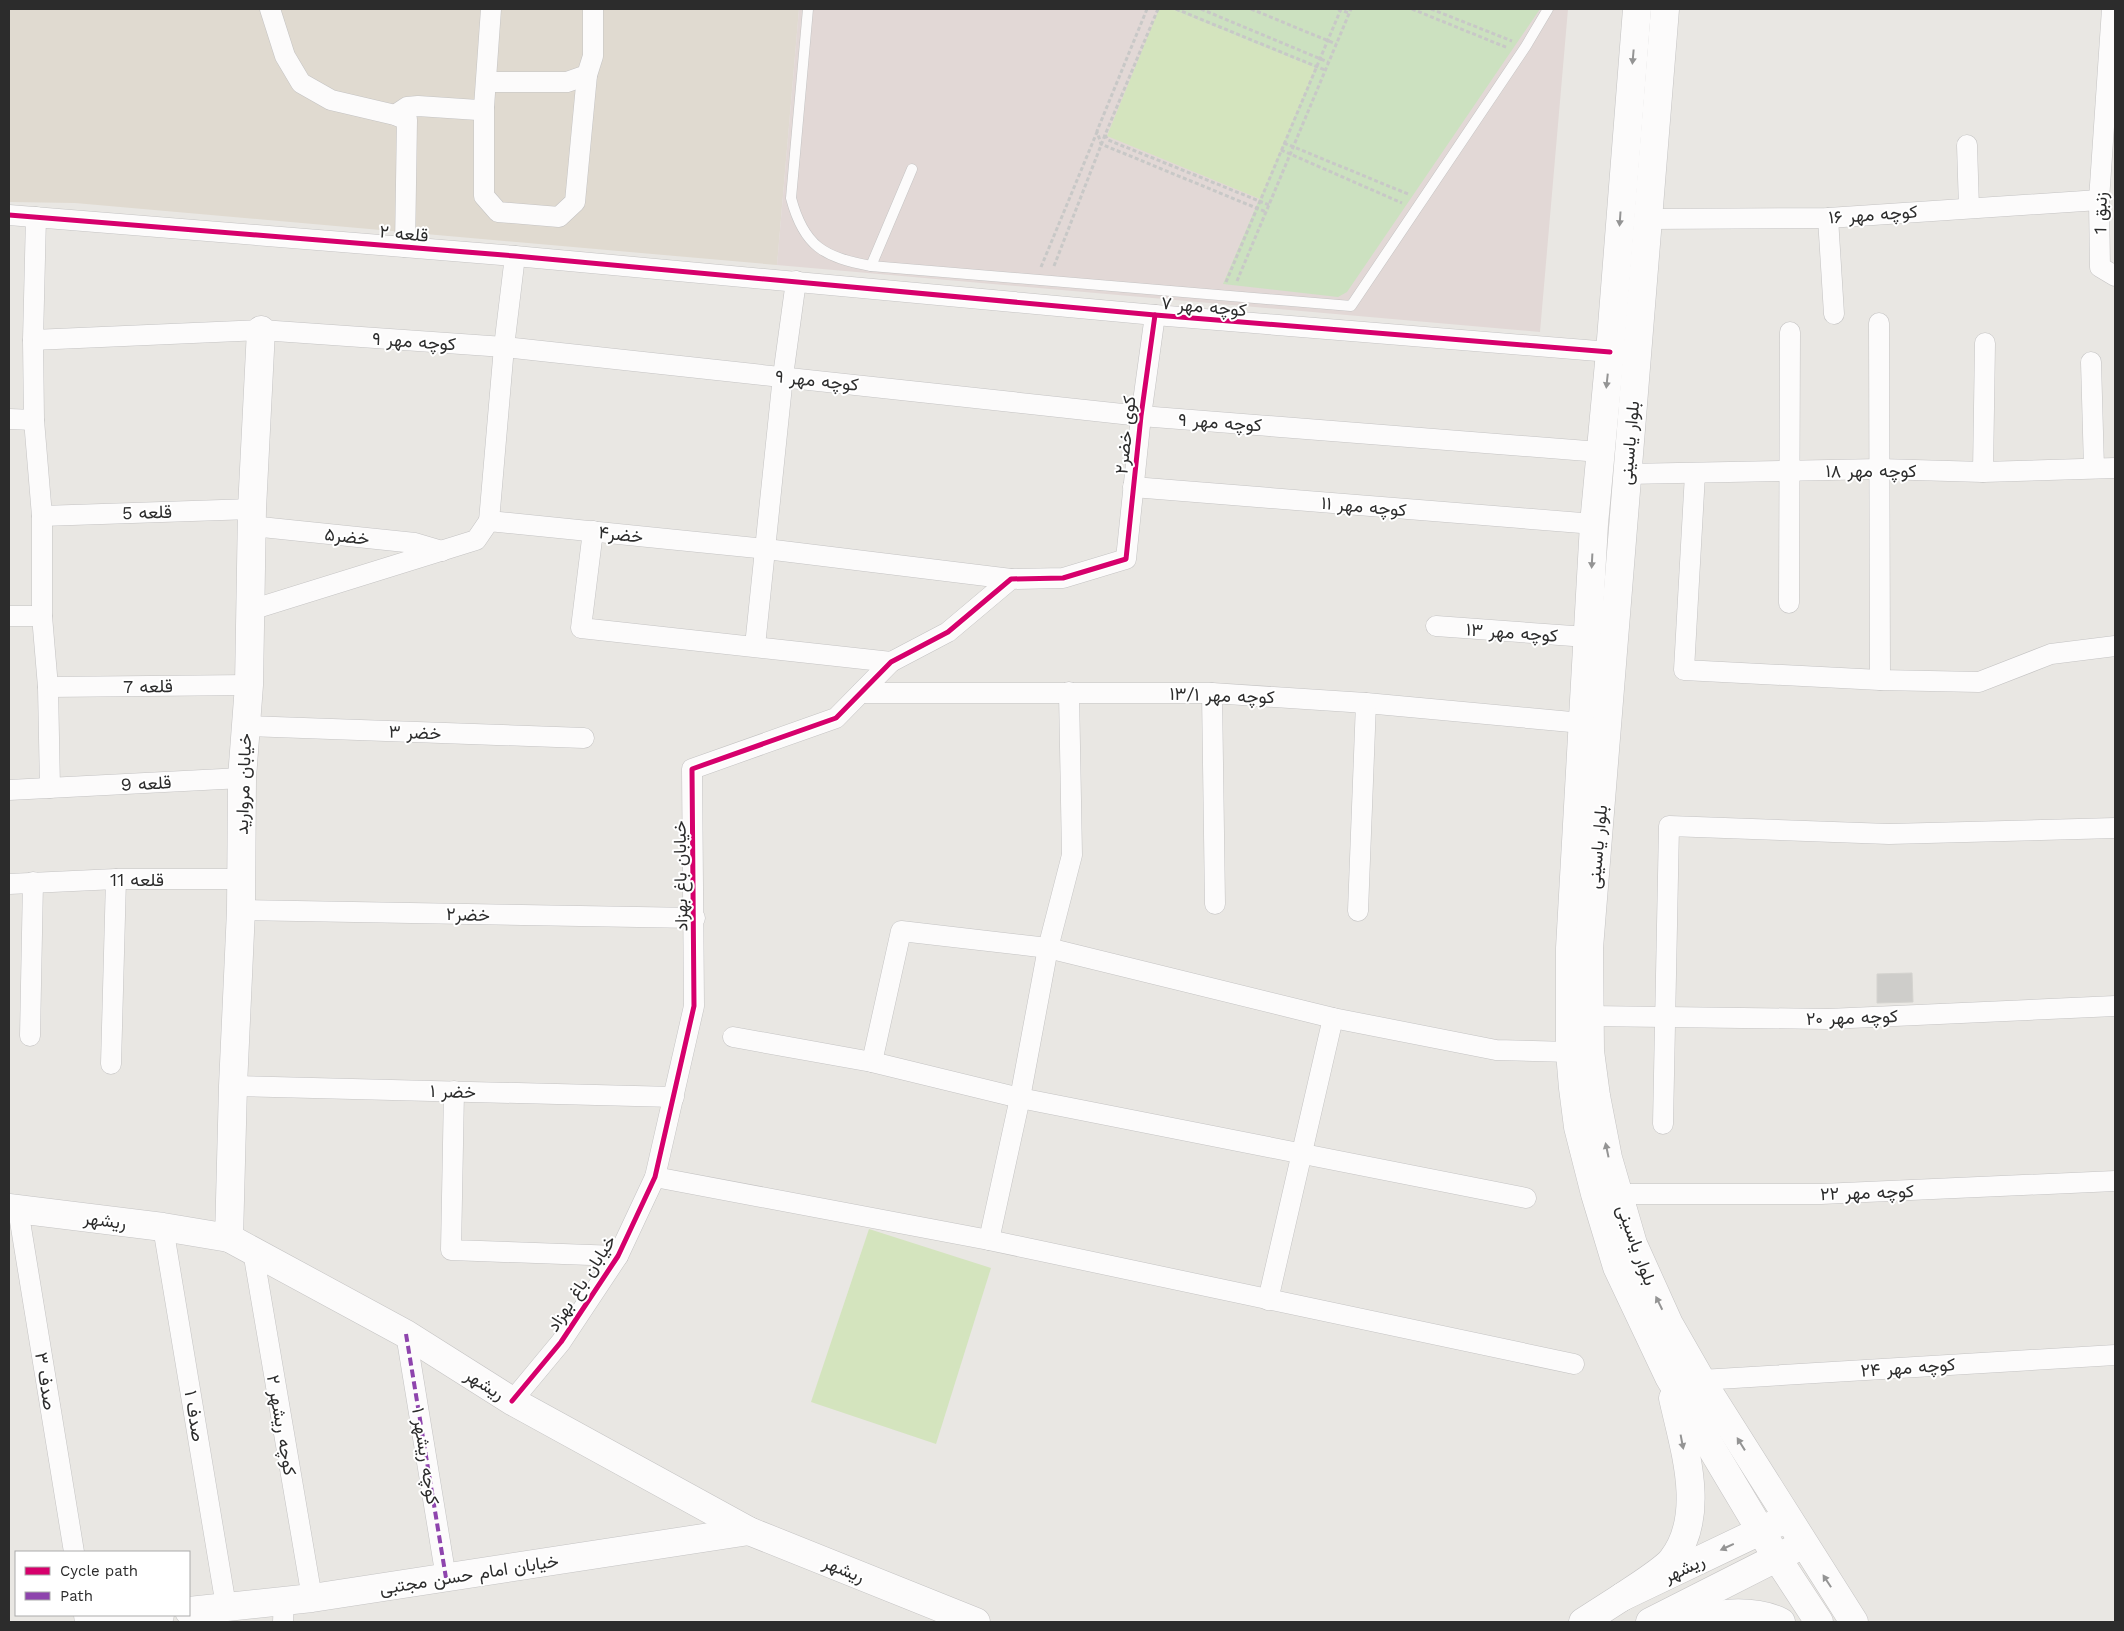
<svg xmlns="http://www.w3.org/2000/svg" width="2124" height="1631" font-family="'Work Sans',Vazirmatn,sans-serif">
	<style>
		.education { fill: #e0dad0 }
		.medical { fill: #e2d8d6 }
		.grass { fill: #cce1c0 }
		.pitch { fill: #d4e4be }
		.building { fill: #cecdca; stroke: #d4d3cf }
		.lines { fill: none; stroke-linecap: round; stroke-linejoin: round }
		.lane-casing { stroke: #c4c3c3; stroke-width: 11 }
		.street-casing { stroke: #c4c3c3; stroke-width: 21 }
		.secondary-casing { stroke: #c4c3c3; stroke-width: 29 }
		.path { stroke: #c8c8c7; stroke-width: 3; stroke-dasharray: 4 2.5; stroke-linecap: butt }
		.lane { stroke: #fcfbfb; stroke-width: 10 }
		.street { stroke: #fcfbfb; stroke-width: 20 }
		.secondary { stroke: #fcfbfb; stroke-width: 28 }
		.quiet { stroke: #8e44ad; stroke-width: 4; stroke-dasharray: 8 4; stroke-linecap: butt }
		.cycleway-casing { stroke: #fff; stroke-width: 8 }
		.cycleway { stroke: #d6006c; stroke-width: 5 }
		.oneway { fill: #949494 }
		.labels { text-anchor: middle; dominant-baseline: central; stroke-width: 4; stroke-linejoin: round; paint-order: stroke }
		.street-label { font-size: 18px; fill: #2c2c2c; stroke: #fff }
	</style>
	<rect width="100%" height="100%" fill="#e9e7e3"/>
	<!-- education -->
	<polygon class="education" points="9,9 799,9 777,265 75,203 9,202"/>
	<!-- medical -->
	<polygon class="medical" points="799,9 1568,9 1540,332 777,265"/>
	<!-- grass -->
	<polygon class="grass" points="1171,9 1540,9 1347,292 1338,297 1223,284 1315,68"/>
	<!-- pitch -->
	<g class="pitch">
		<polygon points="1159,9 1171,9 1315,68 1260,199 1107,136"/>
		<polygon points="869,1229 991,1268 936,1444 811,1402"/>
	</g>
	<!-- building -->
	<polygon class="building" points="1912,973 1913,1002 1877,1003 1877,974"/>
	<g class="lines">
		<defs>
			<g id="lane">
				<path d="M808 9 791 198C804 247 824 257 871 266L1351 306 1526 46 1548 9"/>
				<polyline points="871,266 912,169"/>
			</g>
			<g id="street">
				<polyline points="270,9 285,56 301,83 331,100 395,115 407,120 405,247"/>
				<polyline points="2112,9 2099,200 2100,267 2115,276"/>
				<polyline points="487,82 567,82 587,75 593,56 593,9"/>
				<polyline points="484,107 484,196 498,212 559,217 575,202 587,75"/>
				<polyline points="395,115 407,107 418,106 478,110 484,107 491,9"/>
				<polyline points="1967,145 1969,208"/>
				<polyline points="9,215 515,256 1155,315 1610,352"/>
				<polyline points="36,217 33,340 34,420 42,516 42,616 48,687 50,788"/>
				<polyline points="1828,218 1834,314"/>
				<polyline points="1647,219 1828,218 2099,200"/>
				<polyline points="1879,323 1880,680"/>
				<polyline points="33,340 261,330 504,347 1141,416 1600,452"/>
				<polyline points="2091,362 2094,468"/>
				<polyline points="9,419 34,420"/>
				<polyline points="1983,472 1985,343"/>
				<polyline points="1627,474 1880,469 1983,472 2115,468"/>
				<polyline points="1695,474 1684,670 1880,680 1979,682 2051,654 2115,646"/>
				<polyline points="1133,487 1594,524"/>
				<polyline points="42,516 252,509"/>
				<polyline points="489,521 504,347 515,256"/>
				<polyline points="251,526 415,543 442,551"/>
				<polyline points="593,531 581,628 891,662"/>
				<polyline points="1789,603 1790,332"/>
				<polyline points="251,610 476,540 489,521 766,549 1011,579"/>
				<polyline points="9,616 42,616"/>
				<polyline points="1436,626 1587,637"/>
				<polyline points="755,646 783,376 796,281"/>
				<polyline points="48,687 249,685"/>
				<polyline points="861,693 1212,693 1366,703 1582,723"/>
				<polyline points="1212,693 1215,904"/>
				<polyline points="245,726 584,738"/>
				<polyline points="9,790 242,778"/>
				<polyline points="9,884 116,879 241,879"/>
				<polyline points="241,910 695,918"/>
				<polyline points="1358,911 1366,703"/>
				<polyline points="1589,1016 1828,1019 2115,1006"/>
				<polyline points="30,1036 33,882"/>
				<polyline points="733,1037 872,1062 1020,1098 1526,1198"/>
				<polyline points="872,1062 901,931 1048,948 1333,1018 1496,1050 1570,1052"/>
				<polyline points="111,1064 116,879"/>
				<polyline points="233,1086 674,1097"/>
				<polyline points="454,1091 451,1250 618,1256"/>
				<polyline points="1663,1124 1669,826 1889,834 2115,828"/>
				<polyline points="655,1177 989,1240 1574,1364"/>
				<polyline points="1618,1194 1821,1194 2115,1181"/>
				<polyline points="18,1209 74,1552"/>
				<polyline points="163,1227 226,1606"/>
				<polyline points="989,1240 1020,1098 1048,948 1072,855 1069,692"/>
				<polyline points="253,1251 312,1598"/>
				<polyline points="1268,1300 1333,1018"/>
				<polyline points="406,1334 446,1578"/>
				<polyline points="1701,1380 2115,1355"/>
				<polyline points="512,1401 561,1342 618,1256 655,1177 694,1006 692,769 836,718 891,662 948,632 1011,579 1063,578 1126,559 1141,416 1155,315"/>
				<polyline points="84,1615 85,1622"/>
				<polyline points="283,1622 284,1600"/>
			</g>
			<g id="secondary">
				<polyline points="1637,9 1610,352 1594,524 1570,948 1570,1052 1573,1088 1578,1127 1595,1194 1617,1267 1669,1377 1777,1558 1819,1622"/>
				<polyline points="1665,9 1589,948 1590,1051 1596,1096 1608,1158 1633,1244 1669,1324 1701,1380 1854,1622"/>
				<polyline points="9,1208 163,1227 229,1238 406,1334 512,1401 749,1531 976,1622"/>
				<polyline points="229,1238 233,1086 241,910 242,778 249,685 252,509 261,330"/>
				<path d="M1622 1597C1635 1588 1663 1571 1672 1560 1707 1515 1684 1448 1673 1398"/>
				<polyline points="189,1611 312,1598 749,1531"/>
				<polyline points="102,1622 160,1615"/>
				<polyline points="1583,1622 1622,1597 1777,1523"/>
				<polyline points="1650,1622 1794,1549"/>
				<path d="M1673 1622C1707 1616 1748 1606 1781 1622"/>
			</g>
		</defs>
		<!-- lane casing -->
		<use href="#lane" class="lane-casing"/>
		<!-- street casing -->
		<use href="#street" class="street-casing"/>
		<!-- secondary casing -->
		<use href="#secondary" class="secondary-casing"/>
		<!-- path -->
		<g class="path">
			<polyline points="1147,9 1097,131 1101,144 1266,212"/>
			<polyline points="1158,9 1105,135 1108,140 1269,205"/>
			<polyline points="1176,9 1325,70"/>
			<polyline points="1201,9 1328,62"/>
			<polyline points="1251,9 1336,44"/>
			<polyline points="1338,9 1349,13"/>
			<polyline points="1412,9 1508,48"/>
			<polyline points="1431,9 1512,41"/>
			<polyline points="1284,143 1408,194"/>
			<polyline points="1281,150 1402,203"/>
			<polyline points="1054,266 1105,135"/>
			<polyline points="1041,267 1097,132"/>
			<polyline points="1237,281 1351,9"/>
			<polyline points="1226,282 1341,9"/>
		</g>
		<!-- lane -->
		<use href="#lane" class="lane"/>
		<!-- street -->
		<use href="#street" class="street"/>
		<!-- secondary -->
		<use href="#secondary" class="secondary"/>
		<!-- quiet -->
		<polyline class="quiet" points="406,1334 446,1578"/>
		<defs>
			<g id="cycleway">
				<polyline points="9,215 515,256 1155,315 1610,352"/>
				<polyline points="512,1401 561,1342 618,1256 655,1177 694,1006 692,769 836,718 891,662 948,632 1011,579 1063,578 1126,559 1141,416 1155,315"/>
			</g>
		</defs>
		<!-- cycleway casing -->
		<use href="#cycleway" class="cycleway-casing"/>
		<!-- cycleway -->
		<use href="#cycleway" class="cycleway"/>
	</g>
	<!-- one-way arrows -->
	<defs><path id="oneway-solid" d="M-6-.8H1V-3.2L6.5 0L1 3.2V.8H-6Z" transform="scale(1.25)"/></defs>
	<g class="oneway">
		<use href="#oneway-solid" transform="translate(1633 57) rotate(95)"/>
		<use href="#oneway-solid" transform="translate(1620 219) rotate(94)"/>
		<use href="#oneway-solid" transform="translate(1607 381) rotate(96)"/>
		<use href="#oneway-solid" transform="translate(1592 561) rotate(93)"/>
		<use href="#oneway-solid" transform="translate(1607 1150) rotate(-102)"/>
		<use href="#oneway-solid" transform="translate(1659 1303) rotate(-116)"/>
		<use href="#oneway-solid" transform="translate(1682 1442) rotate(79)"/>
		<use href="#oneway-solid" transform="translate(1741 1444) rotate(-122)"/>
		<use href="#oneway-solid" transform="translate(1727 1547) rotate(155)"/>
		<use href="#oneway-solid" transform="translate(1827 1581) rotate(-123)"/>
	</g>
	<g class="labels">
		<!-- street labels -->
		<g class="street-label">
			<text transform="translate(2100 213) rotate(-89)">زنبق 1</text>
			<text transform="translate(1873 214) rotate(-4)">کوچه مهر ۱۶</text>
			<text transform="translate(404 233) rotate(5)">قلعه ۲</text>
			<text transform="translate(1204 306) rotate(5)">کوچه مهر ۷</text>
			<text transform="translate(414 341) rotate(4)">کوچه مهر ۹</text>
			<text transform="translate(817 380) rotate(6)">کوچه مهر ۹</text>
			<text transform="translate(1220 422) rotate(4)">کوچه مهر ۹</text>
			<text transform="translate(1125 435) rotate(-84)">کوی خضر۲</text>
			<text transform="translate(1629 443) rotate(-85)">بلوار یاسینی</text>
			<text x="1871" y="470">کوچه مهر ۱۸</text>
			<text transform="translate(1364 506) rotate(5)">کوچه مهر ۱۱</text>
			<text transform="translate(147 512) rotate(-2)">قلعه 5</text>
			<text transform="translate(621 534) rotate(6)">خضر۴</text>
			<text transform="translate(347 536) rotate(6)">خضر۵</text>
			<text transform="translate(1512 632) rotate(4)">کوچه مهر ۱۳</text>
			<text transform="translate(148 686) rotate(-1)">قلعه 7</text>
			<text transform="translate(1222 695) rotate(2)">کوچه مهر ۱۳/۱</text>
			<text transform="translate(415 732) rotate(2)">خضر ۳</text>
			<text transform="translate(146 783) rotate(-3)">قلعه 9</text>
			<text transform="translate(243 784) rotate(-88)">خیابان مروارید</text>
			<text transform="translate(1597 847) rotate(-85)">بلوار یاسینی</text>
			<text transform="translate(680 876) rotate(-91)">خیابان باغ بهزاد</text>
			<text x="137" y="879">قلعه 11</text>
			<text transform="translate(468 914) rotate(1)">خضر۲</text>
			<text transform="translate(1852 1017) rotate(-2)">کوچه مهر ۲۰</text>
			<text transform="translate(453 1091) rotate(1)">خضر ۱</text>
			<text transform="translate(1867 1192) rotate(-2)">کوچه مهر ۲۲</text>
			<text transform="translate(105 1220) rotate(7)">ریشهر</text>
			<text transform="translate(1637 1245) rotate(70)">بلوار یاسینی</text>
			<text transform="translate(581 1283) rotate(-57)">خیابان باغ بهزاد</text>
			<text transform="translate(1908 1367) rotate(-4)">کوچه مهر ۲۴</text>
			<text transform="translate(46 1381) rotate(81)">صدف ۳</text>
			<text transform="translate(485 1384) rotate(32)">ریشهر</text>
			<text transform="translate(195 1416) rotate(81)">صدف ۱</text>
			<text transform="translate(282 1425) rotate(80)">کوچه ریشهر ۲</text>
			<text transform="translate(426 1456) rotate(81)">کوچه ریشهر ۱</text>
			<text transform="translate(1684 1568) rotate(-25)">ریشهر</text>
			<text transform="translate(844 1569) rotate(22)">ریشهر</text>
			<text transform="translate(469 1574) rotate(-9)">خیابان امام حسن مجتبی</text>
		</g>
	</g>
	<!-- border -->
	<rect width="2124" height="1631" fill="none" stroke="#2c2c2c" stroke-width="20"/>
	<!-- legend -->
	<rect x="15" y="1551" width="175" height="65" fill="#ffffff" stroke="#ababab"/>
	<rect x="25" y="1567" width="25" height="8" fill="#d6006c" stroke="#ababab"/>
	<text x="60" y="1576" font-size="15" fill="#2c2c2c">Cycle path</text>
	<rect x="25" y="1592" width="25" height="8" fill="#8e44ad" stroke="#ababab"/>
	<text x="60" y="1601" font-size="15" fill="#2c2c2c">Path</text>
</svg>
